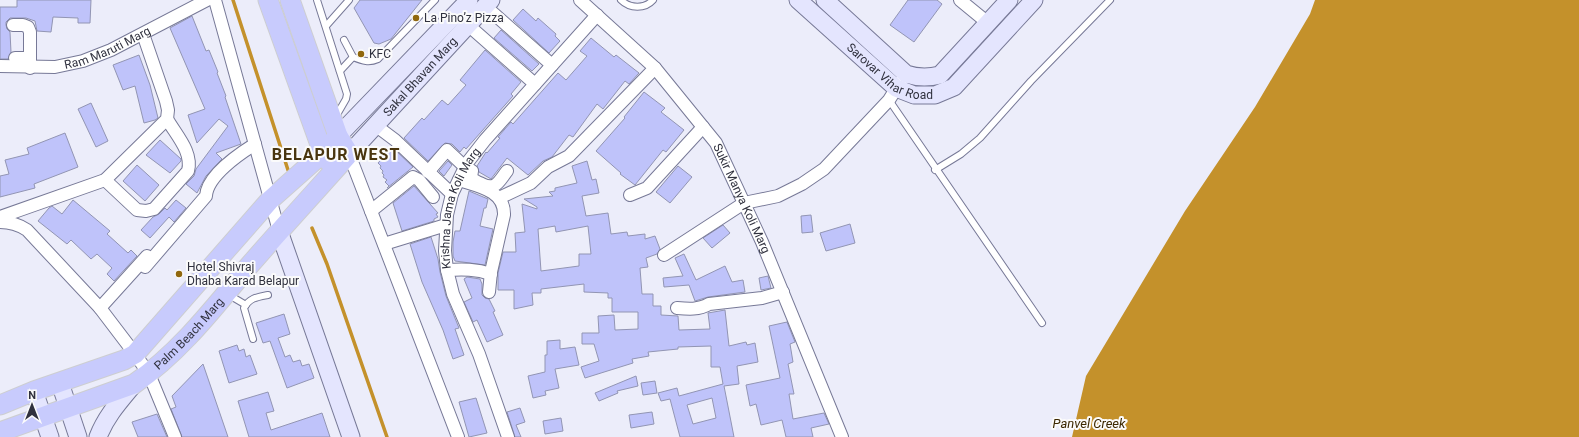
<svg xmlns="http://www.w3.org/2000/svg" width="1579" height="437" font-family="Roboto,sans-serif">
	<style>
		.water { fill: #c4912b }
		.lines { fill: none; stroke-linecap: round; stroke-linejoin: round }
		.stream { stroke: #c4912b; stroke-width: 3.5 }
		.building { fill: #bfc3fa; stroke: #9295b3; fill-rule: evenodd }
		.lane-casing { stroke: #777997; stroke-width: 8 }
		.street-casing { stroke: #777997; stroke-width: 14 }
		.secondary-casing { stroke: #777997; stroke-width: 19 }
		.primary-casing { stroke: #cdced1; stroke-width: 21 }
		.lane { stroke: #fff; stroke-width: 6 }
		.street { stroke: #fff; stroke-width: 12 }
		.secondary { stroke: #e4e5fe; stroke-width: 17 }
		.primary { stroke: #c8cbfd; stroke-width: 19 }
		.poi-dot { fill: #90670d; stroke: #fbfbfb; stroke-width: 1.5 }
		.labels { text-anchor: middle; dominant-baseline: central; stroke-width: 4; stroke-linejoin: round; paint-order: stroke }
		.poi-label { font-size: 12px; fill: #30313e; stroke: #fbfbfb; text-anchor: start }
		.street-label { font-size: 12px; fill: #30313e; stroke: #fbfbfb }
		.water-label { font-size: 13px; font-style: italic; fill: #3c2800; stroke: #fbfbfb }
		.district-label { font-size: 16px; font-weight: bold; letter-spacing: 1px; fill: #49350f; stroke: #fbfbfb }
	</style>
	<rect width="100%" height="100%" fill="#ecedfa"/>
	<!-- water -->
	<polygon class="water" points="1315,0 1579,0 1579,437 1072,437 1086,376 1185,211 1255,107 1310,14"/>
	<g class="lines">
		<!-- stream -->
		<g class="stream">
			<polyline points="233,0 288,170"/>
			<polyline points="312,228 327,264 387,437"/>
		</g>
	</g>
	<!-- building -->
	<g class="building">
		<polygon points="17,0 91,0 90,23 78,23 78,18 53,17 51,32 37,31 35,21 26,18 10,18 6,22 6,25 7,29 10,32 11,52 8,59 0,59 0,7 17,7"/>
		<polygon points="360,0 422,0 391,39 379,44 374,43 354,8"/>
		<polygon points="908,0 937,0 942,4 914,42 890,25"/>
		<polygon points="523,9 536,21 538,18 556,34 555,36 560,41 549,53 513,20"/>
		<polygon points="192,16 206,51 209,50 218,72 217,73 226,96 225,97 241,144 216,153 222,159 206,176 197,193 186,184 194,176 196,169 228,126 219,119 197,143 188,115 205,109 170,28"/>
		<polygon points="501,30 539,64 532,71 494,38"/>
		<polygon points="591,38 614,57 616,55 639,73 629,84 625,81 603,109 597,104 573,137 569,135 552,157 543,161 528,175 507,158 491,179 479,172 477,166 486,152 487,153 500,138 498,137 511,122 513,124 558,73 566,80 587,56 580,51"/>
		<polygon points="485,50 521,82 511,94 513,96 466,149 464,147 460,152 452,144 445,143 428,161 404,138 422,118 424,120 442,100 448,105 466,85 460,80"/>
		<polygon points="139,55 150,85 158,118 155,120 144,123 135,86 123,90 113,65"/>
		<polygon points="644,92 665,108 661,112 684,130 666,152 663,150 635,185 620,174 621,173 596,151 625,118 624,117"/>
		<polygon points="91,103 108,141 96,147 78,109"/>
		<polygon points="65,133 78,167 34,184 35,188 0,197 0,176 9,174 5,160 29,154 27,148"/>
		<polygon points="160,140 181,159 181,161 170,173 146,155"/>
		<polygon points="392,147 413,167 387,188 389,186 385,182 387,180 383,177 384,175 382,173 383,171 380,168 381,166 378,163"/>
		<polygon points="448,161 452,165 444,176 439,171"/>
		<path d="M587 161 592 180 596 179 599 193 582 196 586 216 608 213 611 234 627 232 628 236 645 234V239L655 236 660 249 657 254 646 258 648 267 640 268 642 294H653V306H661V315L678 316 679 330 710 329 708 313 725 310 729 346 746 342 747 345 755 343 758 362 737 366 739 384 724 386 734 437H680L670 399 661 401 658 393 677 388 679 396 723 384 720 367H711V346L678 347V349L648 352 649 356 632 359 633 363 585 378 581 367 599 361 594 344H582V333H599L598 316 614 315 615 330 638 329V312H612V298H608V293L584 292V284L541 289V293H532L533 305 514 309V290H498V273L503 252H516L515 233 525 232 522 204 537 209V207L524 199 553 196 549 192 555 191V188L577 183 572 166ZM555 226 556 232 588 226 591 254H579V266L541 271 538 229ZM712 398 716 418 693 424 687 405Z"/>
		<polygon points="137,165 159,185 145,201 123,181"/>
		<polygon points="678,166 692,177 670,203 656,192"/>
		<polygon points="414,186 438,213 436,214 438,217 434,219 434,221 431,222 402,231 393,203"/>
		<polygon points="469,191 488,199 486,208 484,208 480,226 493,229 485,265 455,261 453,256 453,242 455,231 460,231"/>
		<polygon points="73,200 110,231 107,234 128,253 131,250 137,256 114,281 107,274 112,268 97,254 91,259 71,240 67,244 38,221 49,208 52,206 62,214"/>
		<polygon points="176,200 186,208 174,222 169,217 150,238 141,230 153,217 159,214 165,208 167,210"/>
		<polygon points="811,215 813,232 802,233 801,216"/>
		<polygon points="850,224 855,243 826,251 820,233"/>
		<polygon points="723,225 730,233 712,248 703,238"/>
		<polygon points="431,237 438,259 440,272 446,296 459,328 455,329 464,355 453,359 443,330 422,282 410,244"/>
		<polygon points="684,254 696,280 725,266 732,282 743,280 745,292 708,297 695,301 689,285 664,287 663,278 683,276 675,258"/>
		<polygon points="768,276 771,288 761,290 759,278"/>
		<polygon points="467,277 480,279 482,284 482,295 485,298 489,299 495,311 493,312 503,335 487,342 477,320 473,322 464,302 472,298 464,279"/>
		<polygon points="284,314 290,334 278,338 285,357 290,355 293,362 300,360 302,366 309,364 314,378 287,388 270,341 263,343 256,323"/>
		<polygon points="787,322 795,342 790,344 793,362 788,364 794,394 789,394 793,419 824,413 829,424 811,428 813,437 786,437 782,420 761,425 756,404 750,406 746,385 780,378 769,326"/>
		<polygon points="560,340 560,349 575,347 579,365 555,369 559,388 545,391 546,395 533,398 528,376 545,372 545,355 547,355 547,341"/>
		<polygon points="237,345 239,351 244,349 246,357 250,355 257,374 229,383 219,351"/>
		<polygon points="203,364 228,437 182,437 171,409 176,407 172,396"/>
		<polygon points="636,376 638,386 617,391 618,393 599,401 595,393"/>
		<polygon points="655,381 657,393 643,395 641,383"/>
		<polygon points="268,392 274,411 266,413 271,430 322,413 330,437 249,437 238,401"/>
		<polygon points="476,398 487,433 469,437 459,402"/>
		<polygon points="520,408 525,422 516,425 521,437 515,437 507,412"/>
		<polygon points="652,412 654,424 631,428 629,415"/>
		<polygon points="157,414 167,437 138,437 132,422"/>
		<polygon points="561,418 563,431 545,434 543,421"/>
	</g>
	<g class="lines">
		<defs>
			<g id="lane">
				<polyline points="317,0 347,94 346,99 335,118"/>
				<path d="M621 0C630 9 645 9 653 0"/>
				<polyline points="326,26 349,0"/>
				<path d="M344 40 353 57C363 61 369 63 378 59L435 0"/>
				<polyline points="340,71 353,57"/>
				<polyline points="889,100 1042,323"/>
				<polyline points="935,170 961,154 980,138 1031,81 1110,0"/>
				<polyline points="229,295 246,305"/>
				<path d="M253 339 244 308C249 298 257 297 268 295"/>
			</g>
			<g id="street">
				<polyline points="215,0 279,231"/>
				<path id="s1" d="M580 0 655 68 716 143 762 242 842 437"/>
				<polyline points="960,0 988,23"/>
				<polyline points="485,6 552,65"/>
				<polyline points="13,25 23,25 28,27 30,32 30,68"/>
				<polyline points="468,25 535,84"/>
				<polyline points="15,58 30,58"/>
				<path id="s2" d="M0 66 55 67 83 61 111 50 207 0"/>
				<polyline points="375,125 395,140 452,194"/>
				<polyline points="349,154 458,437"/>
				<path d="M428 172 447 150 465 167 472 171 471 177C474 181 477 182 482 184 496 191 499 181 507 171"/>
				<path d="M105 180 137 210 146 211 154 209 188 171C193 152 176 135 167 119"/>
				<path d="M459 180C477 186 505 190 504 215L491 272 489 292"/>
				<polyline points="630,195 647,188 703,127"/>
				<polyline points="499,198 531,183 548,167 569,156 655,68"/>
				<polyline points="371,211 413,177 419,180 433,197"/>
				<polyline points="0,217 105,180 167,119 168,110 166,101 143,34"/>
				<path d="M0 222C11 222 18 224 27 230L100 308 135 354 149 374 175 437"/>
				<polyline points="384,244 446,225"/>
				<polyline points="664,255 744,203 778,196 802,184 824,169 889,100 901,81"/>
				<path d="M145 267 206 196C207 176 239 154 255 144"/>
				<path d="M447 270C463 269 476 269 491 274"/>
				<polyline points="100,308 147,256"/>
				<path d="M677 308C688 309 699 310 709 304L762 298 783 292"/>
				<path id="s3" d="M508 437 479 354 453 294 447 270 445 251 447 215 452 194 467 163 485 140 597 15"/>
			</g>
			<g id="secondary">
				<path id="s4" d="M798 0 896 88 914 95H935L954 87 1034 0"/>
				<path d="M825 0 906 74C918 78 928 78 940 75L1009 0"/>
				<polyline points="338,136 469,0"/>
				<path id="s5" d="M349 154 491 0"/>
				<polyline points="279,231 351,437"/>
				<polyline points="60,383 78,437"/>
				<polyline points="34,391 50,437"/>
				<path d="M98 437C106 416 120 401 134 384"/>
			</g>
			<g id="primary">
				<polyline points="268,0 323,153 329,162"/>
				<polyline points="0,405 34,391 124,360 135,354 270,200 323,153 338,136"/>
				<path id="s6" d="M0 432 134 384C179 353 213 309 248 267 281 229 315 192 349 154L338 136 290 0"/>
			</g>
		</defs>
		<!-- lane casing -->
		<use href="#lane" class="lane-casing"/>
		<!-- street casing -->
		<use href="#street" class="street-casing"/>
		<!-- secondary casing -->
		<use href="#secondary" class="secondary-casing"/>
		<!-- primary casing -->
		<use href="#primary" class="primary-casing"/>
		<!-- lane -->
		<use href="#lane" class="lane"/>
		<!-- street -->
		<use href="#street" class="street"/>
		<!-- secondary -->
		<use href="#secondary" class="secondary"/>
		<!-- primary -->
		<use href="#primary" class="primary"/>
	</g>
	<!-- markers -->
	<g class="poi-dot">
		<circle cx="416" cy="18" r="4"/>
		<circle cx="361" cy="54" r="4"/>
		<circle cx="179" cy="274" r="4"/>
	</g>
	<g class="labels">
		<!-- poi labels -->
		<g class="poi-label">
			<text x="424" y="18">La Pino’z Pizza</text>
			<text x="369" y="54">KFC</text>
			<text x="187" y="267">Hotel Shivraj<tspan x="187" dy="14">Dhaba Karad Belapur</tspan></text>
		</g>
		<!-- street labels -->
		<g class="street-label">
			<text stroke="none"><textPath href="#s2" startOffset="111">Ram Maruti Marg</textPath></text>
			<text stroke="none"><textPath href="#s4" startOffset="119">Sarovar Vihar Road</textPath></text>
			<text stroke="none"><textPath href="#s5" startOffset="105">Sakal Bhavan Marg</textPath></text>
			<text stroke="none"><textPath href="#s1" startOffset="259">Sukir Manya Koli Marg</textPath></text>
			<text stroke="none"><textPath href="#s3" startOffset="243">Krishna Jama Koli Marg</textPath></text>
			<text stroke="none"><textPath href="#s6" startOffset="217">Palm Beach Marg</textPath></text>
		</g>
		<!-- water labels -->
		<g class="water-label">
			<text x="1089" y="423">Panvel Creek</text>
		</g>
		<!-- district labels -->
		<g class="district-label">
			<text x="336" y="154">BELAPUR WEST</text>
		</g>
	</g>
	<!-- north arrow -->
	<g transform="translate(32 405)" stroke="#fbfbfb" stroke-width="3" paint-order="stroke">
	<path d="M0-3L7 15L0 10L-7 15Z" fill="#30313e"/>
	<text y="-6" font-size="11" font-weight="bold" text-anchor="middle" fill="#30313e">N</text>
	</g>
</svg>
